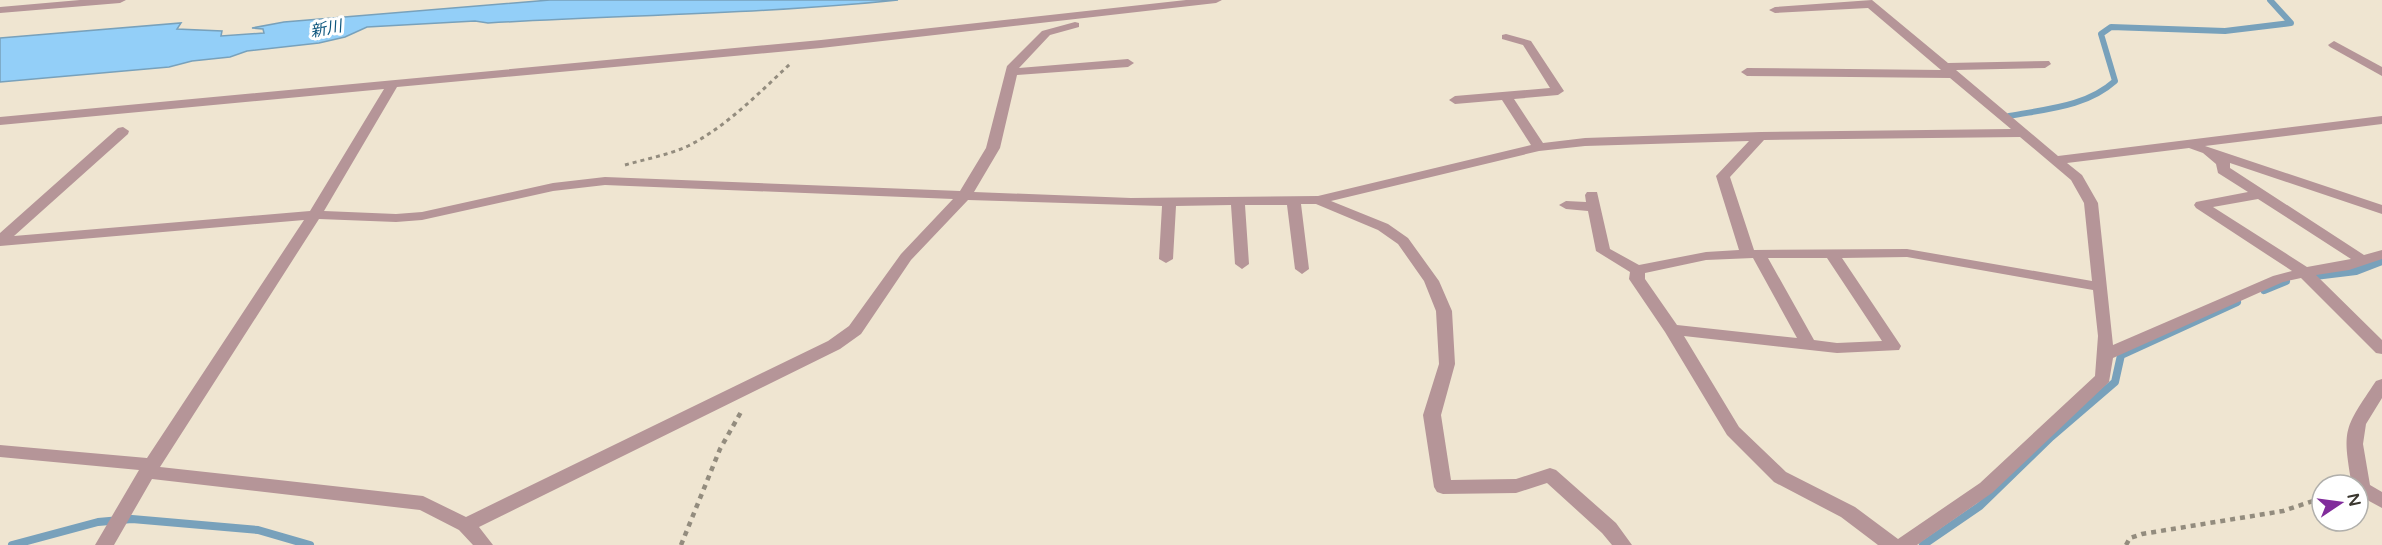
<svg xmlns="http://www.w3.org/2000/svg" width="2382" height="545" font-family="'Varela Round','Noto Sans JP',sans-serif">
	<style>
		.water { fill: #93cff8; stroke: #78a1bb; stroke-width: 1.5 }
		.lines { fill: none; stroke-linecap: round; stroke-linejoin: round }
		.stream-far1 { stroke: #78a1bb; stroke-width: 6 }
		.stream { stroke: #78a1bb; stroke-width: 8 }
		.path-far1 { stroke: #938c7e; stroke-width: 3; stroke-dasharray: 4 4; stroke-linecap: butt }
		.path { stroke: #938c7e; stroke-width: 4.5; stroke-dasharray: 5 5; stroke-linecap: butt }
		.minor { fill: #b59598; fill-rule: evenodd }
		.labels { text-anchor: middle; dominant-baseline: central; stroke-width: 6; stroke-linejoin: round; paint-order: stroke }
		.far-water-label { font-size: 16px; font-style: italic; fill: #0e567d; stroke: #fff }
	</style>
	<rect width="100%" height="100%" fill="#efe5d1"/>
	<!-- water -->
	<path class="water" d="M550 0H898C762 14 625 15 488 23L475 21 367 27 345 37 319 43 247 51 230 57 192 61 169 67 0 82V38L181 23 177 29 222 31 221 36 264 33 263 29 252 28 284 22Z"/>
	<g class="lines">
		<!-- stream-far1 -->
		<path class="stream-far1" d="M2009 116C2046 109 2086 107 2115 81L2101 34 2111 27 2225 31 2291 23 2270 0"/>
		<!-- stream -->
		<g class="stream">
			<polyline points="2315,276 2356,271 2382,261"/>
			<polyline points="2264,290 2286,281"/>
			<polyline points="12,545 98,522 132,519 258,530 310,545"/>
			<polyline points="1923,545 1980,506 2051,437 2115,382 2121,355 2237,302"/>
		</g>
		<!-- path-far1 -->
		<path class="path-far1" d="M625 165C646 159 668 155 688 146 726 127 759 93 790 64"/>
		<!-- path -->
		<g class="path">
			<polyline points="681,545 720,449 741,412"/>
			<polyline points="2126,545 2130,538 2142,534 2283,511 2322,498"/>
		</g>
		<!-- minor -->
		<g class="minor">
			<polygon points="80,0 126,0 120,3 0,13 0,7"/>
			<path d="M1186 0H1222L1216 3 821 48 397 87 324 211 396 214 422 212 553 183 605 177 960 191 986 148 1007 66 1042 31 1075 22 1079 23V27L1050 35 1019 68 1128 59 1134 63 1128 67 1017 75 1000 148 974 192 1131 198 1318 196 1531 145 1502 100 1455 104 1449 100 1455 96 1550 88 1523 45 1502 39V35L1506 34 1531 41 1564 91 1558 95 1514 99 1543 143 1585 138 1761 132 2011 129 1950 78 1747 76 1741 72 1747 68 1941 70 1868 8 1775 13 1769 10 1775 7 1872 0 1948 63 2049 61 2051 64 2045 68 1956 70 2058 156 2382 116V124L2205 146 2382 205V214L2230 163V168L2364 255 2382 250V259L2349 270 2316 275 2382 340V354L2376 353 2301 278 2283 282 2113 358 2109 382 1992 493 1917 545H1878L1841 517 1774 482 1727 435 1665 332 1629 279 1630 272 1596 251 1588 211 1566 209 1559 205 1566 201 1586 202 1585 195 1587 192H1597L1610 249 1639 265 1706 252 1739 250 1716 176 1749 141 1585 146 1539 151 1331 201 1388 224 1408 238 1439 281 1452 311 1455 364 1441 415 1451 480 1516 479 1550 468 1556 470 1616 523 1632 545H1612L1602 533 1547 483 1516 493 1443 494 1437 492 1434 487 1423 415 1439 364 1436 311 1424 281 1398 244 1378 230 1316 204H1301L1309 269 1302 274 1295 269 1287 205H1245L1249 264 1242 269 1235 264 1231 205 1176 206 1173 259 1166 263 1159 259 1162 206 968 200 911 260 861 334 840 349 479 527 493 545H473L459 530 420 510 152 479 114 545H95L139 470 0 457V445L147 458 304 220 0 246V233L118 128 123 127 129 131 128 134 14 236 310 211 384 89 0 125V117L821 40ZM2020 137 2071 180 2084 203 2092 281 1907 249 1754 250 1730 177 1764 140ZM2189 148 2203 153 2216 164 2218 173 2248 192 2196 202 2194 205 2196 208 2292 271 2273 276 2113 345 2098 203 2082 175 2067 163ZM605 185 953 199 901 254 849 326 828 341 466 517 423 496 160 467 319 219 396 222 422 220 553 191ZM2258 199 2351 259 2307 267 2213 207ZM1907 257 2093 290 2098 336 2095 376 1980 483 1898 539 1855 507 1786 472 1739 427 1684 336 1837 353 1899 350 1901 346 1842 258ZM1753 258 1797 338 1677 325 1645 279V273L1706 260ZM1768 258H1827L1882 341 1837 343 1814 340Z"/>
			<polygon points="2334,41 2382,67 2382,76 2330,47 2328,45"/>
			<path d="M2382 379V398L2366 424 2363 444 2370 485 2382 492V508L2358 495V485H2352C2342 428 2344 429 2376 381Z"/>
		</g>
	</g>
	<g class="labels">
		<!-- far-water labels -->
		<g class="far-water-label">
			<text transform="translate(326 29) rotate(-11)">新川</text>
		</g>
	</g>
	<!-- north arrow -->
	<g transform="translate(2340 503) rotate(77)"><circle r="28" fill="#ffffff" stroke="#b0afab" stroke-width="1.5"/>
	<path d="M0-4.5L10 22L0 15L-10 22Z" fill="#812c9b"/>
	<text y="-9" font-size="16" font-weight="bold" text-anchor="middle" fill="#3a362e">N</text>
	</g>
</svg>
